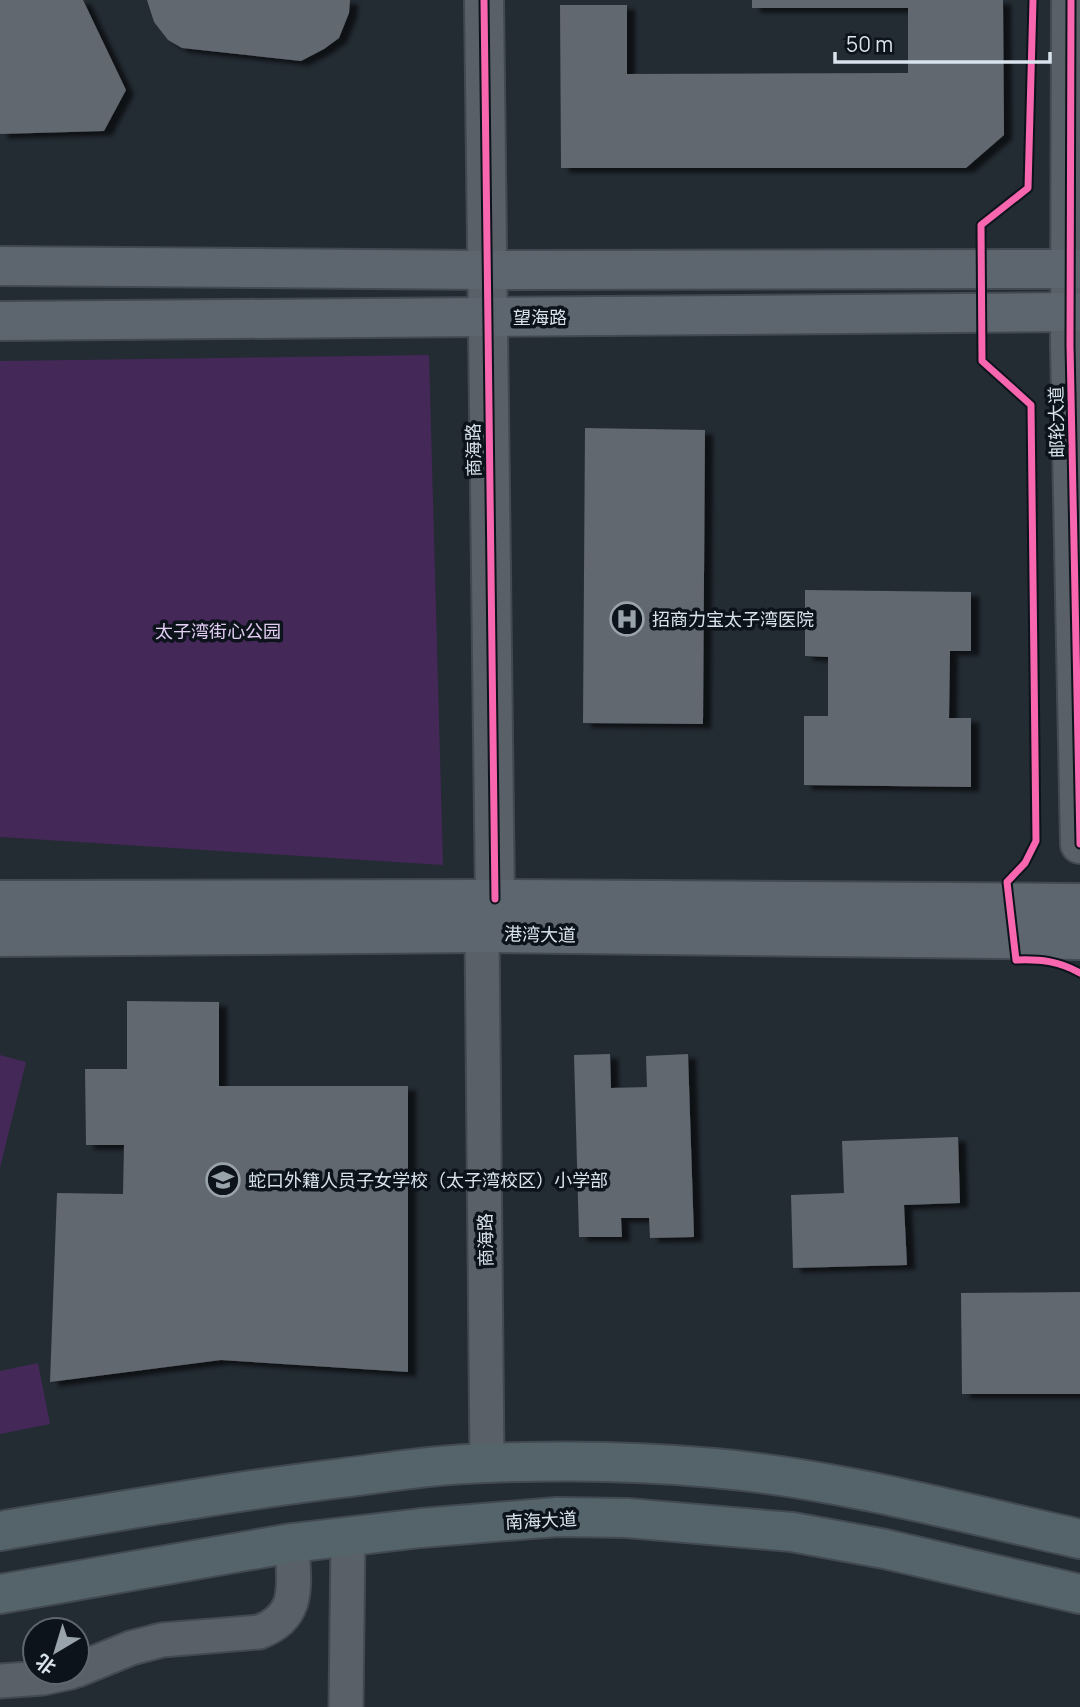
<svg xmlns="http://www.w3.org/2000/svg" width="1080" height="1707" font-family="Manrope,'Noto Sans SC',sans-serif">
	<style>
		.green { fill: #442858 }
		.building { fill: #62676f; filter: url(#shadow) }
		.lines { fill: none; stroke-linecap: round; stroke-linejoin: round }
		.minor-casing { stroke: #424950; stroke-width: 37 }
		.tertiary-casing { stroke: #424950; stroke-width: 42 }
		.secondary-casing { stroke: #424950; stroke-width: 42 }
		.primary-casing { stroke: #424950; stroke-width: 42 }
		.minor { stroke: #596067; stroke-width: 33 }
		.tertiary { stroke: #596067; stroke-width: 38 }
		.secondary { stroke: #5d666e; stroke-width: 38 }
		.primary { stroke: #55636b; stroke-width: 38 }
		.cycleway-casing { stroke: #0c131a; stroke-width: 11 }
		.cycleway { stroke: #f766af; stroke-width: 7 }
		.labels { text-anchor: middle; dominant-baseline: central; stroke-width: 7; stroke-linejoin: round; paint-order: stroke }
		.street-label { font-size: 18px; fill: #d9e3ed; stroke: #0c131a }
		.poi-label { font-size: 18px; fill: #d9e3ed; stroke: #0c131a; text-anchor: start }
		.park-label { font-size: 18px; fill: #e2cdf3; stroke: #0c131a }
	</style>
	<defs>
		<filter id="shadow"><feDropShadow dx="8" dy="4.5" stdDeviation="2" flood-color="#0009"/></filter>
	</defs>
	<rect width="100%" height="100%" fill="#232b33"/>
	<!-- green -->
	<g class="green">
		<polygon points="429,355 443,865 0,837 0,361"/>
		<polygon points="0,1055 26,1062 0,1168"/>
		<polygon points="38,1363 50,1424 0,1434 0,1371"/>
	</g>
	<!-- building -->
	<g class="building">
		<polygon points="0,0 83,0 126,90 104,131 0,134"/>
		<polygon points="147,0 350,0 349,13 339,38 324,49 301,61 182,48 168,40 154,22"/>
		<polygon points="752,0 1003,0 1004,135 966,168 561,168 560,5 627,5 627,74 908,73 908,8 752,8"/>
		<polygon points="585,428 705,430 703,724 583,723"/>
		<polygon points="805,590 971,592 971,651 950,651 949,718 971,718 971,787 804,785 804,716 828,716 828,657 805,656"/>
		<polygon points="127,1001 219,1002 219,1086 408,1086 408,1372 221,1360 50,1382 57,1193 123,1194 124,1145 86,1145 85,1069 127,1069"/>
		<polygon points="610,1054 611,1088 647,1087 646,1056 688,1054 694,1237 650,1238 649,1218 621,1218 622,1237 579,1237 574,1055"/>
		<polygon points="958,1137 960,1203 904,1205 907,1265 793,1268 791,1195 844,1193 842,1141"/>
		<polygon points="1080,1292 1080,1394 962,1394 961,1293"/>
	</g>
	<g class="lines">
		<defs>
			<g id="minor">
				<polyline points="482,933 487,1463"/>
				<path d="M77 1670 131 1648 162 1640 259 1632C303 1616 293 1581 292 1543"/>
				<polyline points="0,1681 43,1678 71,1672"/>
				<polyline points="346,1707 348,1537"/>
			</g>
			<g id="tertiary">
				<polyline points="484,0 495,899"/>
				<polyline points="1071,0 1070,345 1080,844"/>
			</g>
			<g id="secondary">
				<polyline points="0,266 487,270 1080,269"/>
				<polyline points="0,321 1080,312"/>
				<polyline points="0,900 495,899 1080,903"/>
				<polyline points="0,937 482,933 1080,940"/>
			</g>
			<g id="primary">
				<path d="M0 1531C114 1512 227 1492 342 1478 390 1472 440 1464 489 1463 563 1460 640 1461 714 1468 838 1479 959 1512 1080 1539"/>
				<polyline points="0,1594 292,1543 421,1528 557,1517 627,1518 792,1532 885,1549 1080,1594"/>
			</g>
		</defs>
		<!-- minor casing -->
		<use href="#minor" class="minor-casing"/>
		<!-- tertiary casing -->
		<use href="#tertiary" class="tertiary-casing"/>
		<!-- secondary casing -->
		<use href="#secondary" class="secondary-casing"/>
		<!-- primary casing -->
		<use href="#primary" class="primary-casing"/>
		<!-- minor -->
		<use href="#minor" class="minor"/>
		<!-- tertiary -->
		<use href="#tertiary" class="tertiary"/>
		<!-- secondary -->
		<use href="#secondary" class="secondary"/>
		<!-- primary -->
		<use href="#primary" class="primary"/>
		<defs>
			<g id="cycleway">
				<polyline points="484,0 495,899"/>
				<path d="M1033 0 1028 188 981 225 982 361 1031 405 1036 841 1025 863 1007 882 1016 960C1040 959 1059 961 1080 973"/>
				<polyline points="1071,0 1070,345 1080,844"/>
			</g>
		</defs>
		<!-- cycleway casing -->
		<use href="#cycleway" class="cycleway-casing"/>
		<!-- cycleway -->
		<use href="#cycleway" class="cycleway"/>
	</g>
	<!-- icons -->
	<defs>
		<symbol id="hospital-ring" viewBox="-11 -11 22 22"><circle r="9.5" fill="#0c131a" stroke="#99a3ac" stroke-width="1.5"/><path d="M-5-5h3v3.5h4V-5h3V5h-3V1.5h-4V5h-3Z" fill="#99a3ac"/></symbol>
		<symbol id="school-ring" viewBox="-11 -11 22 22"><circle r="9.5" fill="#0c131a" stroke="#99a3ac" stroke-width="1.5"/><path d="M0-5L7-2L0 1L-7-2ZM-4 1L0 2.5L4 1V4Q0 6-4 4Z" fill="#99a3ac"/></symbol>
	</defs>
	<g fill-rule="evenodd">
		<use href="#hospital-ring" x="608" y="600" width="38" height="38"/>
		<use href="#school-ring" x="204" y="1161" width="38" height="38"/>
	</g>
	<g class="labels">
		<!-- street labels -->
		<g class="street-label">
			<text x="540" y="317">望海路</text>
			<text transform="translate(1056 422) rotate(-91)">邮轮大道</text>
			<text transform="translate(473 450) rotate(-91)">商海路</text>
			<text transform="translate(540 934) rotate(1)">港湾大道</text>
			<text transform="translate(485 1240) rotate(-91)">商海路</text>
			<text transform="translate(541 1520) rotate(-3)">南海大道</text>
		</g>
		<!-- poi labels -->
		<g class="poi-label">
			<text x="652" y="619">招商力宝太子湾医院</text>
			<text x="248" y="1180">蛇口外籍人员子女学校（太子湾校区）小学部</text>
		</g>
		<!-- park labels -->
		<g class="park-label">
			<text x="218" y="631">太子湾街心公园</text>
		</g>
	</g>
	<!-- north arrow -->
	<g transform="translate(56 1651) rotate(218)"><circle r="33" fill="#0c131a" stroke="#5e666e" stroke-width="2"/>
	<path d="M0-5L12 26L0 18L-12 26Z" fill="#99a3ac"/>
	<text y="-10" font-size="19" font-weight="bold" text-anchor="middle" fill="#d9e3ed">北</text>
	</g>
	<!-- scale -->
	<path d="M835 52v10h215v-10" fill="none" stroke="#d9e3ed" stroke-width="3.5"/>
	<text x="846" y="52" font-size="21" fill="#d9e3ed" stroke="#0c131a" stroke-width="5" paint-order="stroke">50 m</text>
</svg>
